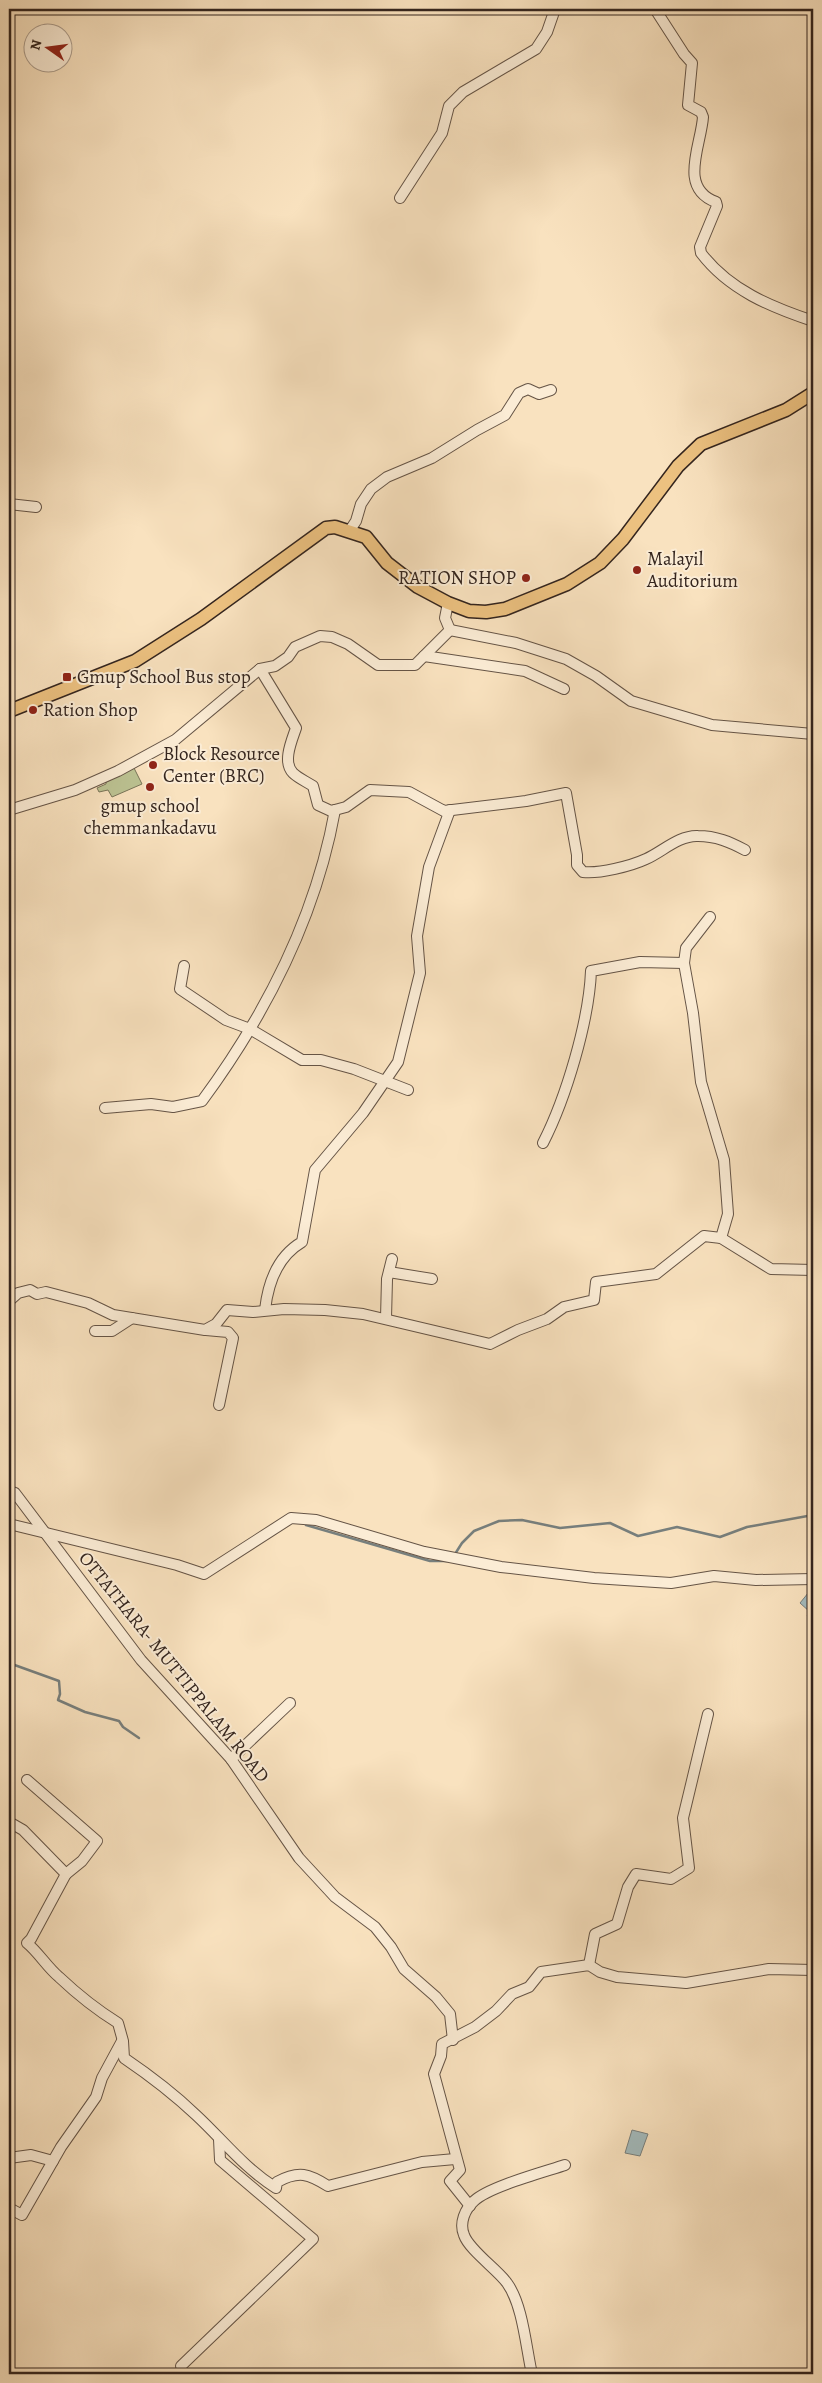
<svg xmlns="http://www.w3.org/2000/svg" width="822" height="2383" font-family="Alegreya,serif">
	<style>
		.green { fill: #bcc393; stroke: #787458 }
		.water { fill: #a3bbbd; stroke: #777f7d }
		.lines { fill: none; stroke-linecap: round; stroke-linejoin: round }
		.stream { stroke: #777f7d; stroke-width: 2.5 }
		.minor-casing { stroke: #655446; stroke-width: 12 }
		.major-casing { stroke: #34251e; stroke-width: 15 }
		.minor { stroke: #fbecd5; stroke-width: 10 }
		.major { stroke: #ecc180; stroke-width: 12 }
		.poi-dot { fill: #8f2418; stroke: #fbecd5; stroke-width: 2 }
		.labels { text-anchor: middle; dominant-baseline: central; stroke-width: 4; stroke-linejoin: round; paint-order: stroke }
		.poi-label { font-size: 19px; fill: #34251e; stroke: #fbecd5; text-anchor: start }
		.street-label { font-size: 19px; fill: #34251e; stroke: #fbecd5 }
	</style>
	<rect width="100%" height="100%" fill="#f9e2bf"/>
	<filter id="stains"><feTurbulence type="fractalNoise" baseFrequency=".004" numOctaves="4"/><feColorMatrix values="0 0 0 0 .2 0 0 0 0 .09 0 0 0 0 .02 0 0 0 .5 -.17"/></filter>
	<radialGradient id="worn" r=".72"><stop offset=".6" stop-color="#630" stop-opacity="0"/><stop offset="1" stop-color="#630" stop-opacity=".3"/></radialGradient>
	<!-- green -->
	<polygon class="green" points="134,768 142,784 112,797 108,790 99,792 97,788 106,784 106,782"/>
	<!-- water -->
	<g class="water">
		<polygon points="813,1587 813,1621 807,1616 810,1612 800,1603"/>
		<polygon points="632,2130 648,2134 640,2156 625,2153"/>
	</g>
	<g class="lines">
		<!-- stream -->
		<g class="stream">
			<polyline points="306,1525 430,1561 447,1561"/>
			<polyline points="455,1554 462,1543 474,1531 499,1521 522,1520 560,1528 610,1523 638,1536 677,1527 720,1537 747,1527 813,1515"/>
			<polyline points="9,1663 59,1681 60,1694 58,1700 85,1712 119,1721 123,1727 139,1738"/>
		</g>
		<defs>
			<g id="minor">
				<path d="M655 9 684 54 692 63 688 105 701 112 703 117C701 146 678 188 716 202L717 206 700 247 701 253C729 290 771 307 813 321"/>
				<polyline points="400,198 442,133 449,106 463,92 536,49 547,32 555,9"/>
				<polyline points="9,504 36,507"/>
				<polyline points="350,530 356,521 361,504 371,489 387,477 432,458 477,430 505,415 519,393 528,389 539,394 551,390"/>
				<polyline points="448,603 445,618 450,630"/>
				<polyline points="450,630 516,643 566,659 596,676 631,701 712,725 813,734"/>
				<polyline points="424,656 525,671 564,689"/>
				<path d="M260 669 296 728C292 740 282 762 293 773 298 778 307 782 313 786L318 805 331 811 346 807 370 790 409 792 444 811 526 801 566 793 577 855V865L583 872C599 874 631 866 646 859 662 852 679 835 698 836 716 836 730 842 745 850"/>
				<polyline points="260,669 275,666 288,657 295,647 320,636 332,637 348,644 378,665 415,665 450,630"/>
				<polyline points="9,810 75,790 118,771 175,740 260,669"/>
				<polyline points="684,963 693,1013 701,1082 724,1160 728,1214 721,1238"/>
				<polyline points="184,966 180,989 226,1020 250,1029 302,1060 321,1060 354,1069 408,1090"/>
				<path d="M105 1108 151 1104 173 1107 202 1101C266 1014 316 916 335 810"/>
				<path d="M543 1143C566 1098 589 1021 591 971L640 962 684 963 686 948 710 917"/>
				<polyline points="389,1272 432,1279"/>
				<polyline points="9,1301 18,1293 30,1290 37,1294 46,1292 88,1303 113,1315 205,1330 216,1324 227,1310 253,1312 284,1309 325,1310 363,1314 490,1344 518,1330 547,1319 564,1307 594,1300 596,1282 656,1274 704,1236 721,1238 771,1269 813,1270"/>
				<path d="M265 1310C268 1283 278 1256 302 1242L315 1170 363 1113 398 1062 420 973 417 936 429 867 450 810"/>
				<polyline points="386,1318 387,1279 392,1259"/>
				<polyline points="206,1330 228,1332 233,1338 219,1405"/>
				<polyline points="95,1331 112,1331 132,1318"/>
				<polyline points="9,1491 15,1493 141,1660 231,1759 299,1858 335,1897 375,1927 391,1947 404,1969 436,1997 450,2014 453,2040"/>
				<polyline points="9,1501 9,1508"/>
				<polyline points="9,1524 177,1565 204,1574 291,1518 316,1520 424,1552 501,1567 594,1578 671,1583 714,1576 756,1580 813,1579"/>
				<polyline points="231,1759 290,1703"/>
				<polyline points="27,1780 97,1841 82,1861 66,1874"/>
				<path d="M9 1822 23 1830 66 1874 31 1939 27 1943C39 1953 47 1967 59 1977 77 1994 97 2010 118 2023L123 2041 124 2058C149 2075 174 2094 196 2115 224 2141 243 2167 276 2188L277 2182C299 2170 309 2174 328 2186L422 2162 455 2159"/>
				<polyline points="589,1965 595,1934 617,1924 628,1887 636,1874 671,1879 689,1868 683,1818 708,1714"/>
				<polyline points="9,2158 31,2155 53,2161"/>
				<polyline points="470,2206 450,2181 460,2170 434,2074 441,2056 442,2044 475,2027 496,2011 512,1994 529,1987 541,1972 589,1965 600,1972 617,1977 686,1983 769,1969 813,1970"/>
				<polyline points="9,2208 22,2215 61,2147 96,2097 102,2078 122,2041"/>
				<polyline points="181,2366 313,2239 220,2160 219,2139"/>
				<path d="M532 2374C526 2348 523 2305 507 2283 498 2270 469 2250 464 2235 459 2223 465 2209 474 2201 488 2187 544 2172 565 2165"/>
			</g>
			<polyline id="major" points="9,711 135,661 201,619 326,528 335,527 366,537 387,563 418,587 448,603 469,611 486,612 505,609 567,584 600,563 623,539 678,466 701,444 786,410 813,393"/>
		</defs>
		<!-- minor casing -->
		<use href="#minor" class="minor-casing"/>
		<!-- major casing -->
		<use href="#major" class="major-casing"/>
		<!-- minor -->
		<use href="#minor" class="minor"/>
		<!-- major -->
		<use href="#major" class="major"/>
	</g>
	<!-- markers -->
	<g class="poi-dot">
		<circle cx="637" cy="570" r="5"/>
		<circle cx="526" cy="578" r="5"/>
		<rect x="62" y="672" width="10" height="10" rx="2.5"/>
		<circle cx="33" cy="710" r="5"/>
		<circle cx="153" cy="765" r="5"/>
		<circle cx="150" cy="787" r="5"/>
	</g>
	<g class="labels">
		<!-- poi labels -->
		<g class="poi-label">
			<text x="647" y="559">Malayil<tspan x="647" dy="22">Auditorium</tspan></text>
			<text x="516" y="578" text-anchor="end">RATION SHOP</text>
			<text x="77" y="677">Gmup School Bus stop</text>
			<text x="43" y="710">Ration Shop</text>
			<text x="163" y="754">Block Resource<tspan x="163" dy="22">Center (BRC)</tspan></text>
			<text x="150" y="806" text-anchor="middle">gmup school<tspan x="150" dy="22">chemmankadavu</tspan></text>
		</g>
		<!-- street labels -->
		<g class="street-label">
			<text transform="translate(174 1667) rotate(51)">OTTATHARA- MUTTIPPALAM ROAD</text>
		</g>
	</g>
	<!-- margin -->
	<rect width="822" height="2383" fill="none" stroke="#f9e2bf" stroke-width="30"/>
	<rect x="10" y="10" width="802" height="2363" fill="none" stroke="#34251e" stroke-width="2.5"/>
	<rect x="15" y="15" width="792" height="2353" fill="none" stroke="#34251e"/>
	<!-- north arrow -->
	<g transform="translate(48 48) rotate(284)"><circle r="24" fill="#fbecd5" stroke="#ab9c8c"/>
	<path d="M0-4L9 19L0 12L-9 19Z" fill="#8f2418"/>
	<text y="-8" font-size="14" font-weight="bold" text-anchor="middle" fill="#34251e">N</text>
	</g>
	<rect width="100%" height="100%" filter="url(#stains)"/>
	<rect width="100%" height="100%" fill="url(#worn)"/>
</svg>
